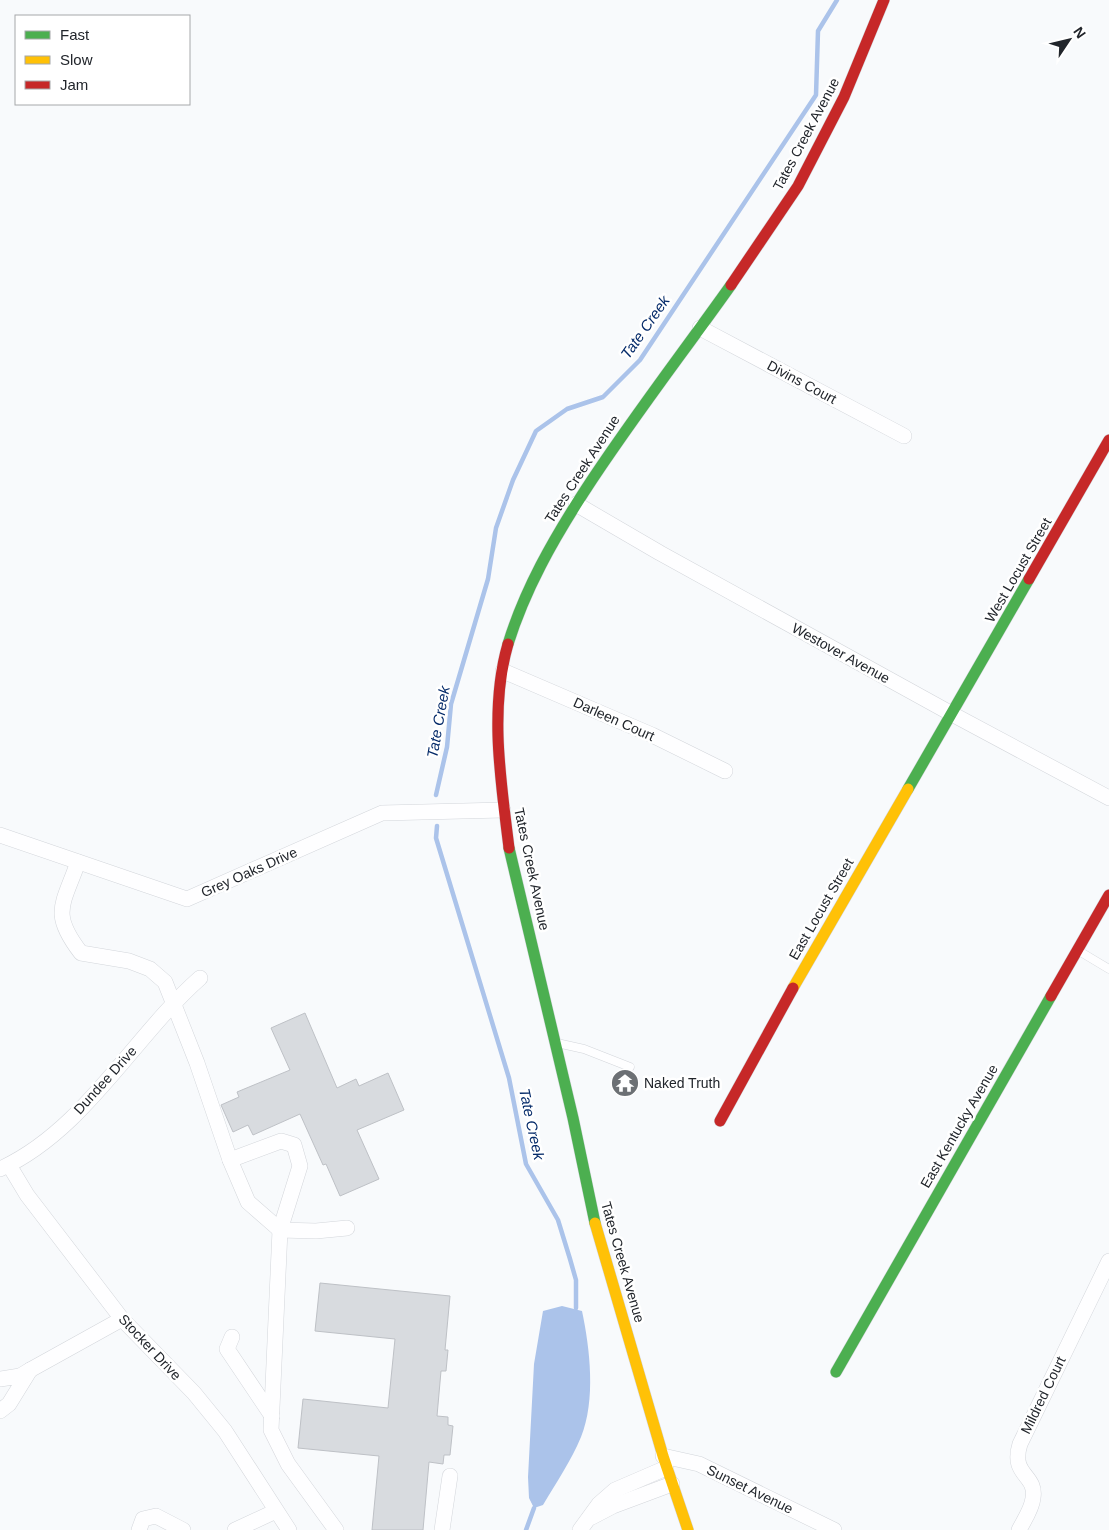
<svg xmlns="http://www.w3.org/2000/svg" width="1109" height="1530" font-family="Arial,sans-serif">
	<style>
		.water { fill: #abc3ea }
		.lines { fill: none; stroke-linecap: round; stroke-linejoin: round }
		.stream { stroke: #abc3ea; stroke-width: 4.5 }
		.building { fill: #d8dbdf; stroke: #bec1c6 }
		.lane-casing { stroke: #d3d6db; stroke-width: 9 }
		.street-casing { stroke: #d3d6db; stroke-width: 16 }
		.fast-casing { stroke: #d3d6db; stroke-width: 12 }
		.slow-casing { stroke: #d3d6db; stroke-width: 12 }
		.jam-casing { stroke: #d3d6db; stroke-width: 12 }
		.lane { stroke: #fefeff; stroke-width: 8 }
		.street { stroke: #fefeff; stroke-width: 15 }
		.fast { stroke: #4caf50; stroke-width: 11 }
		.slow { stroke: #ffc107; stroke-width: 11 }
		.jam { stroke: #c62828; stroke-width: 11 }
		.labels { text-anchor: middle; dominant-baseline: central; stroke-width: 5; stroke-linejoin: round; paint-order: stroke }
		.street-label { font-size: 14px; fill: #21252b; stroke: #fff }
		.poi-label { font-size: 14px; fill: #21252b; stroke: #fff; text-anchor: start }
		.water-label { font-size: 15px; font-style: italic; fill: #042a69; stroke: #fff }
	</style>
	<rect width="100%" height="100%" fill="#f8fafc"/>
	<!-- water -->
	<path class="water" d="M562 1306 582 1311C590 1349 596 1400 581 1437 571 1461 556 1483 543 1505L534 1508 529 1498 528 1477 534 1364 543 1311Z"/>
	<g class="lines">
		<!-- stream -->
		<g class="stream">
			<polyline points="436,795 447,747 451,704 488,579 496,528 513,480 536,431 567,409 603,397 640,360 816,95 818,31 837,0"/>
			<polyline points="437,826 436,838 509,1078 526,1164 558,1220 570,1259 576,1280 576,1308"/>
			<polyline points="526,1530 534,1508"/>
		</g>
	</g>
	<!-- building -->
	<g class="building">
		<polygon points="305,1013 337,1088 356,1079 359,1086 388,1073 404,1110 357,1130 379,1179 340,1196 326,1164 323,1165 300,1114 253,1135 248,1125 233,1132 221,1105 239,1097 237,1092 290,1070 271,1028"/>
		<polygon points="320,1283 450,1296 445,1350 448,1350 446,1371 441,1371 437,1416 448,1417 448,1425 453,1426 450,1455 444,1455 443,1464 429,1462 423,1530 372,1530 379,1456 298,1448 303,1399 388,1408 395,1339 315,1331"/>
	</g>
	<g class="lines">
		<defs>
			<g id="lane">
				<polyline points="1079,951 1109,969"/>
				<polyline points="557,1043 584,1049 630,1067"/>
			</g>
			<g id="street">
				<polyline points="700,328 904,436"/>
				<polyline points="576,504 660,553 952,714 1109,798"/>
				<polyline points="503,671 652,735 725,771"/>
				<polyline points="0,835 187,899 382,813 503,810"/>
				<path d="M78 862C63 905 50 913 81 953L129 961 150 969 165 982 197 1063 230 1160 248 1202 280 1230 316 1231 347 1228"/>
				<polyline points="230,1160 281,1141 294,1145 300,1166 280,1230 271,1430 288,1464 336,1530"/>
				<polyline points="9,1165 27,1195 122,1319 194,1393 225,1431 289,1530"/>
				<path d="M0 1169C84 1131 133 1037 200 978"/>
				<polyline points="232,1337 227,1349 272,1416"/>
				<polyline points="30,1370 122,1319"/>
				<polyline points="0,1379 20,1376 30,1370 9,1404 0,1411"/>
				<polyline points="663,1456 699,1464 834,1530"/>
				<polyline points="592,1517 613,1506 672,1484"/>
				<polyline points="139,1530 143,1519 156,1516 183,1530"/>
				<polyline points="235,1530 276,1511"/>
				<polyline points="442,1530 450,1476"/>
				<polyline points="580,1530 599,1504 615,1490 666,1468"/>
				<path d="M1019 1530C1024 1520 1032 1509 1033 1498 1037 1474 1010 1476 1020 1444L1109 1261"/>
			</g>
			<g id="fast">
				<path d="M508 644C525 589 553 540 584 492 630 421 682 354 731 285"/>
				<polyline points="908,789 1029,579"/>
				<polyline points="509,848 573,1118 595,1223"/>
				<polyline points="836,1372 1051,996"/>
			</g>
			<g id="slow">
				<polyline points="793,988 908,789"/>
				<polyline points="595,1223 663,1456 688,1530"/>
			</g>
			<g id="jam">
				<polyline points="731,285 798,186 844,97 884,0"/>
				<polyline points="1029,579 1109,440"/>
				<path d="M508 644C489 709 501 782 509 848"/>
				<polyline points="1051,996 1109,895"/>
				<polyline points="720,1121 793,988"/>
			</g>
		</defs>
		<!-- lane casing -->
		<use href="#lane" class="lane-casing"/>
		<!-- street casing -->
		<use href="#street" class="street-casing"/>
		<!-- fast casing -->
		<use href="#fast" class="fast-casing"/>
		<!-- slow casing -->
		<use href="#slow" class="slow-casing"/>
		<!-- jam casing -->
		<use href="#jam" class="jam-casing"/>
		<!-- lane -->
		<use href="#lane" class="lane"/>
		<!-- street -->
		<use href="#street" class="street"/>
		<!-- fast -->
		<use href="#fast" class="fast"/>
		<!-- slow -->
		<use href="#slow" class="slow"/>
		<!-- jam -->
		<use href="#jam" class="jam"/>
	</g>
	<!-- icons -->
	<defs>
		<symbol id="temple-disc" viewBox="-11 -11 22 22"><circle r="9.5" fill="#6c7074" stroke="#fff"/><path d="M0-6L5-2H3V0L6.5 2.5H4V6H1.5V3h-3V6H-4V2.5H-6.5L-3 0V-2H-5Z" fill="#fff"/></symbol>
	</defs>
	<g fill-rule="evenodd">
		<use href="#temple-disc" x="609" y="1067" width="32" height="32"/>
	</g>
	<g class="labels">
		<!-- street labels -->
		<g class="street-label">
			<text transform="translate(806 134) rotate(-62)">Tates Creek Avenue</text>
			<text transform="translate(802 382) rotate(28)">Divins Court</text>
			<text transform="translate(582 469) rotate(-57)">Tates Creek Avenue</text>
			<text transform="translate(1018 570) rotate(-60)">West Locust Street</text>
			<text transform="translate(841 653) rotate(29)">Westover Avenue</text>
			<text transform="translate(614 719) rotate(24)">Darleen Court</text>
			<text transform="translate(532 869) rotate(78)">Tates Creek Avenue</text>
			<text transform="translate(249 872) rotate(-24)">Grey Oaks Drive</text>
			<text transform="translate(821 909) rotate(-60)">East Locust Street</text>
			<text transform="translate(105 1080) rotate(-48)">Dundee Drive</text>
			<text transform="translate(959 1126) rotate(-60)">East Kentucky Avenue</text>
			<text transform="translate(623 1262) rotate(74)">Tates Creek Avenue</text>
			<text transform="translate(150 1347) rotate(47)">Stocker Drive</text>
			<text transform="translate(1043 1395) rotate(-64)">Mildred Court</text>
			<text transform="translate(750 1489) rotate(26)">Sunset Avenue</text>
		</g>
		<!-- poi labels -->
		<g class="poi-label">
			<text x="644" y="1083">Naked Truth</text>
		</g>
		<!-- water labels -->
		<g class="water-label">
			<text transform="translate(645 327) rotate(-55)">Tate Creek</text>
			<text transform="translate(438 722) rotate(-80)">Tate Creek</text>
			<text transform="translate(532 1124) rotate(78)">Tate Creek</text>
		</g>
	</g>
	<!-- legend -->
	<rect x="15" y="15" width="175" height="90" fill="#ffffff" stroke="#a6a8aa"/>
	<rect x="25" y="31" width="25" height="8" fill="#4caf50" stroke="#a6a8aa"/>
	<text x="60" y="40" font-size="15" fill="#21252b">Fast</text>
	<rect x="25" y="56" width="25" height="8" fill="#ffc107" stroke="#a6a8aa"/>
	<text x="60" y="65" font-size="15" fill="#21252b">Slow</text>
	<rect x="25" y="81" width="25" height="8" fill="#c62828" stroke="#a6a8aa"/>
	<text x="60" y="90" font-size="15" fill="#21252b">Jam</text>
	<!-- north arrow -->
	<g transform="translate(1069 40) rotate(55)" stroke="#ffffff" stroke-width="4" paint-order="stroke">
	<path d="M0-4L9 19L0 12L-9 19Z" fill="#21252b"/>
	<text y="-8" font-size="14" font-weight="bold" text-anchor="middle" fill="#21252b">N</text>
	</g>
</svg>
